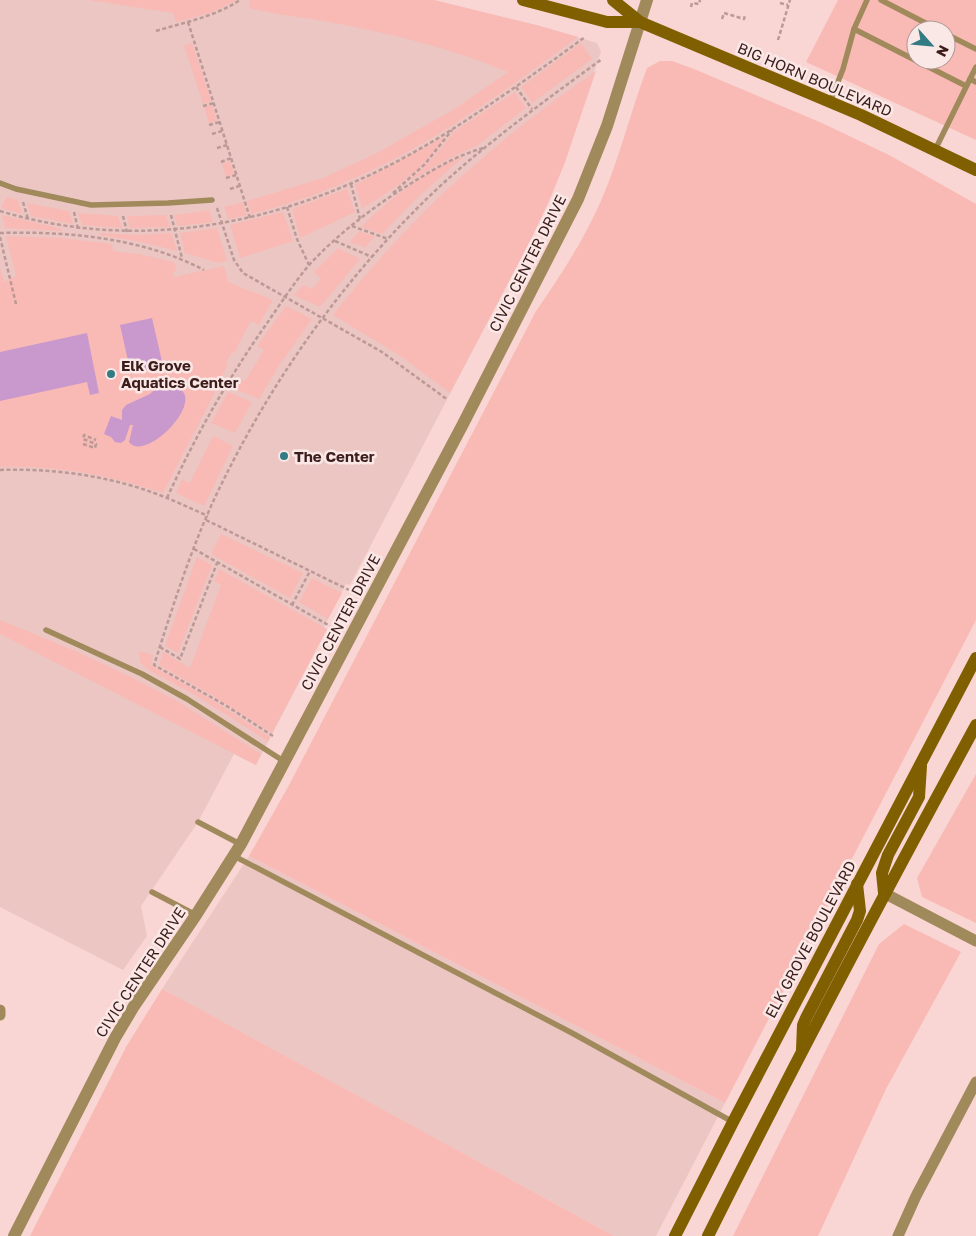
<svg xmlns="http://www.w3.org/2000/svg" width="976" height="1236" font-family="'Golos Text',sans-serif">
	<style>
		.built { fill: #ecc6c2 }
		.green { fill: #f9bab5; fill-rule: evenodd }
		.water { fill: #c998cd }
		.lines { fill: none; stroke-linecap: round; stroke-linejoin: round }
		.path { stroke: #ba9996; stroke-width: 2.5; stroke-dasharray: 4 2.5; stroke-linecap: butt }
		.service { stroke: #a0895b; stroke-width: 5.5 }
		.minor { stroke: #a0895b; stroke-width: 11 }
		.tertiary { stroke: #a0895b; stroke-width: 12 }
		.secondary { stroke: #805f00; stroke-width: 12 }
		.poi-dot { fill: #327b82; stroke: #fae8e7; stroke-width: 2 }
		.labels { text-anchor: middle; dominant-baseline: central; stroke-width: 5; stroke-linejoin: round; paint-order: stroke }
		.street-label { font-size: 15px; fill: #3c1d1b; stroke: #fae8e7 }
		.poi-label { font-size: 15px; font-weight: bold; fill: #3c1d1b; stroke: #fae8e7; text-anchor: start }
	</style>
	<rect width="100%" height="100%" fill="#f9d6d3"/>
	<!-- built -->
	<g class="built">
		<polygon points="0,0 434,0 540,26 587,40 597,43 601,51 565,162 549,201 531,239 350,585 346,584 324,627 327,629 256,765 234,754 198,822 141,906 147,936 123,970 0,907"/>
		<polygon points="249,856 725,1103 656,1236 614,1236 162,989"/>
	</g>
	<!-- green -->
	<g class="green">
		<polygon points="88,0 237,0 210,13 176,22 173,13"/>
		<path d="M250 0H434L540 26 578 37C501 94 421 153 331 188 305 199 278 207 251 214L247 201 323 178 375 154 456 108 508 72C451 48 389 33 328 22 302 17 275 15 249 8Z"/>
		<path d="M838 0H976V140L806 62ZM916 30H946V60H916Z"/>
		<polygon points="192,43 211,101 203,104 184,45"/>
		<polygon points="581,43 592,59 532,103 521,87"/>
		<path d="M660 61H672L694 69 822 123 891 156 976 204V620L725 1103 249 856 288 787 536 311C564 271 592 227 609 181 623 144 633 105 647 68Z"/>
		<path d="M596 71 565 162 549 201 531 239 450 393 399 355 333 315C409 217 494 141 596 71Z"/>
		<polygon points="515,92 526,108 478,145 446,160 408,182 430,161 455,131"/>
		<polygon points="212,105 217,121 209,123 204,107"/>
		<path d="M444 137C429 165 390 193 362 208L355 185Z"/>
		<path d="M464 156 415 200 382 234 361 227C387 201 430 167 464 156Z"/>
		<polygon points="230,161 234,174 226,177 222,164"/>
		<polygon points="347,189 355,212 300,238 292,209"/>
		<polygon points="7,197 18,200 22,214 1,208"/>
		<polygon points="243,202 247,215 228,219 224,207"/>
		<polygon points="27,203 69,211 73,224 31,216"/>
		<polygon points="209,210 213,222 178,226 174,215"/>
		<polygon points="283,212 293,241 240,258 230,225"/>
		<polygon points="78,213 118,216 122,228 82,225"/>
		<polygon points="2,215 62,229 62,231 5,228"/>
		<polygon points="166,215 170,227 130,228 127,216"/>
		<polygon points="217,228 227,261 218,263 185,253 180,233"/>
		<polygon points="360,231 375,237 365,247 349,242"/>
		<polygon points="100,233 139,235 171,233 177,251 141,242 100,235"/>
		<path d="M6 236 61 238 112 244 113 251 138 254 174 262 177 271 173 272 174 277 224 266 228 282 273 300 259 325 251 321 234 353H231L226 363 228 365 217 386 213 385 210 390 215 392 163 493C110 475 56 465 0 467V268L4 282 16 276Z"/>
		<polygon points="338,248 360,259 320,307 294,295 303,285 312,289 321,279 314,272"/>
		<polygon points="286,306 312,319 280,364 259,399 231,387 236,378 245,381 264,350 257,346"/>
		<polygon points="228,392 252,402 235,433 211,423"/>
		<polygon points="213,436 233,446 204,506 176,493 182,479 190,483"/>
		<polygon points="221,534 303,573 290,598 211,554"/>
		<polygon points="197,557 212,565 178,653 165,646"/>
		<polygon points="219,569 327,629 272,733 210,694 159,665 163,652 190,668 221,585 214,581"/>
		<polygon points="312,578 342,593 328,619 299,602"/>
		<polygon points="0,620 73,650 129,676 177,701 261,754 256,765 0,634"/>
		<polygon points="139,651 153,655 151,665 211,699 270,737 268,741 195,695 147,669 140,662"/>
		<polygon points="976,774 976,923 922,897 917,878"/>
		<polygon points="904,924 961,952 886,1089 818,1236 733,1236 879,944"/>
		<polygon points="162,989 181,999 614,1236 30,1236 126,1047"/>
	</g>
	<!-- water -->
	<g class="water">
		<polygon points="152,318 163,366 131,374 120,325"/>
		<polygon points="87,333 99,393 90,395 87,382 0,401 0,352"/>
		<path d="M171 386C215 392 146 465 129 442L133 425H130L125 440 121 443 115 442 111 437 104 434 111 416 122 420V410L126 405 150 394 156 388Z"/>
	</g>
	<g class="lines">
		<!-- path -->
		<g class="path">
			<polyline points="780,3 788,5"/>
			<polyline points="691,7 692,3 699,4 700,0"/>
			<polyline points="722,19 724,13 744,19 745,15"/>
			<polyline points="188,22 250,218"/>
			<path d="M156 31C185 22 214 17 240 0"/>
			<polyline points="778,40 790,0"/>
			<polyline points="516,87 532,109"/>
			<polyline points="203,106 214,103"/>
			<polyline points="209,125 220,122"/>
			<polyline points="212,134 222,131"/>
			<polyline points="217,148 227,145"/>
			<polyline points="221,162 231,158"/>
			<polyline points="226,178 236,175"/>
			<polyline points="351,184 360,219"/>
			<polyline points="230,189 239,186"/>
			<polyline points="393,193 425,164 452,130"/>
			<polyline points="23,202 28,219"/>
			<polyline points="287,207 297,239 309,265"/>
			<polyline points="217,208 234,260 243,273 382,352 448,400"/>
			<path d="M0 211C156 258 313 217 448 132 495 102 540 70 585 37"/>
			<polyline points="74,212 78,229"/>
			<polyline points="171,215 182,258"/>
			<polyline points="123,216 127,232"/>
			<polyline points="352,226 388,239"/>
			<path d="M0 233C68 231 143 238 204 270"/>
			<polyline points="0,237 16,304"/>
			<polyline points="335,241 372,257"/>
			<polyline points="83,444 95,448 96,444 83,439 84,435 96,440"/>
			<path d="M0 470C54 468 111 476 162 496 177 502 192 509 208 516"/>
			<path d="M167 498C195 437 226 382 265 326 279 306 293 284 309 265 338 234 374 206 410 184 434 169 457 155 484 148"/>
			<polyline points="206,520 349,590"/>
			<polyline points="194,549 330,626"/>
			<polyline points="292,605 310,571"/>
			<polyline points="160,647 180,659 217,563"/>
			<path d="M273 736 225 705 154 665C174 603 193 541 222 483 276 373 349 272 438 188 489 141 546 100 602 59"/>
		</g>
		<!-- service -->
		<g class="service">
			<polyline points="867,0 854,29 966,86"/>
			<polyline points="881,0 939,30"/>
			<polyline points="946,34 976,49"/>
			<polyline points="970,79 976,67"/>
			<polyline points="830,102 843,69 854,29"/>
			<polyline points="935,150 970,79 976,82"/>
			<polyline points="0,183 16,189 91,205 168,203 212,200"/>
			<polyline points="46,630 142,674 187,699 285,762"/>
			<polyline points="198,822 240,844"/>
			<polyline points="234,856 572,1033 733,1122"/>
			<polyline points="152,892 196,915"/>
		</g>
		<!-- minor -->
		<g class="minor">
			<polyline points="884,893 976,941"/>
			<polyline points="0,1010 0,1015"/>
			<polyline points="898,1236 916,1196 976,1082"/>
		</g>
		<!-- tertiary -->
		<polyline class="tertiary" points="14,1236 115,1038 134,1006 196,915 241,844 463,424 578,199 607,126 647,0"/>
		<!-- secondary -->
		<g class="secondary">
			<polyline points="523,0 607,22 640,22"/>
			<polyline points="613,0 640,22 861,115 976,170"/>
			<polyline points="884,893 882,873 888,855 919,797 921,766"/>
			<polyline points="802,1049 803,1025 806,1018 857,920 860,911 857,884"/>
			<polyline points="675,1236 733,1122 976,658"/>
			<path d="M708 1236C794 1064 884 894 976 725"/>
		</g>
	</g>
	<!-- markers -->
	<g class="poi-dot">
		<circle cx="111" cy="374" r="5"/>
		<circle cx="284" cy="456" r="5"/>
	</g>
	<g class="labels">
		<!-- street labels -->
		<g class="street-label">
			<text transform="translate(815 79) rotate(23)">BIG HORN BOULEVARD</text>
			<text transform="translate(527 263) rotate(-63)">CIVIC CENTER DRIVE</text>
			<text transform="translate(340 622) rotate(-62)">CIVIC CENTER DRIVE</text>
			<text transform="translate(810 939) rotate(-62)">ELK GROVE BOULEVARD</text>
			<text transform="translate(140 972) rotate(-57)">CIVIC CENTER DRIVE</text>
		</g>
		<!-- poi labels -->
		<g class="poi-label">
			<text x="121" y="365">Elk Grove<tspan x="121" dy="17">Aquatics Center</tspan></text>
			<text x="294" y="456">The Center</text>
		</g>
	</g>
	<!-- north arrow -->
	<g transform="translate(931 45) rotate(117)"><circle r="24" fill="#fae8e7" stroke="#ae9795"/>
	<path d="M0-4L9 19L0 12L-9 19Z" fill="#327b82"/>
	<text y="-8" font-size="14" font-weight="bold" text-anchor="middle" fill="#3c1d1b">N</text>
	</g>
</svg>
